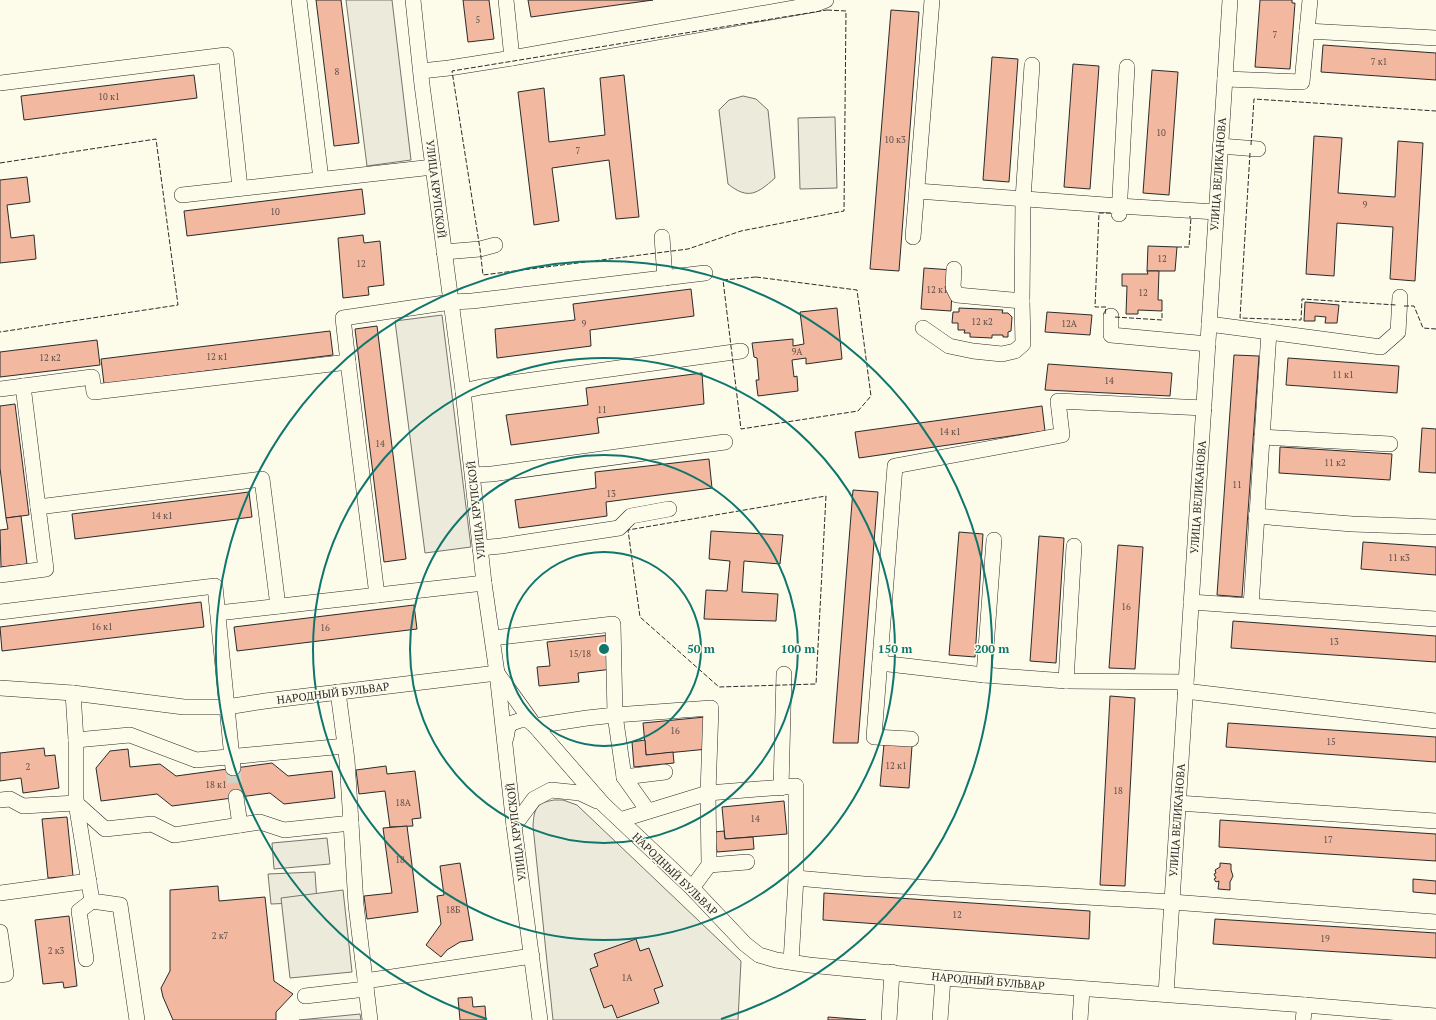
<svg xmlns="http://www.w3.org/2000/svg" width="1436" height="1020" font-family="'PT Serif',serif">
	<style>
		.green { fill: #ecebdb; stroke: #74746e }
		.parking { fill: #eceadb; stroke: #74746e }
		.building { fill: #f2b8a0; stroke: #2b2b2b }
		.lines { fill: none; stroke-linecap: round; stroke-linejoin: round }
		.minor-tunnel { stroke: #d3d1c4; stroke-width: 15; stroke-dasharray: 15 8; stroke-linecap: butt }
		.minor-casing { stroke: #2b2b2b; stroke-width: 16 }
		.minor { stroke: #fdfbea; stroke-width: 15 }
		.fence { stroke: #2b2b2b; stroke-width: 1; stroke-dasharray: 5 2; stroke-linecap: butt }
		.ring { fill: none; stroke: #0f766e; stroke-width: 2 }
		.labels { text-anchor: middle; dominant-baseline: central; stroke-width: 3; stroke-linejoin: round; paint-order: stroke }
		.number-label { font-size: 9px; fill: #5d4e48 }
		.street-label { font-size: 11px; fill: #2b2b2b; stroke: #fdfbea }
		.centre { fill: #0f766e; stroke: #fdfbea; stroke-width: 2 }
		.ring-label { font-size: 12px; text-anchor: middle; font-weight: bold; fill: #0f766e; stroke: #fdfbea; stroke-width: 3; stroke-linejoin: round; paint-order: stroke }
	</style>
	<rect width="100%" height="100%" fill="#fdfbea"/>
	<!-- green -->
	<g class="green">
		<polygon points="346,0 392,0 411,160 367,166"/>
		<path d="M743 96 756 99 768 110 775 178C757 194 748 200 728 184L719 110 729 100Z"/>
		<polygon points="835,117 837,188 800,189 798,118"/>
		<polygon points="442,315 471,547 425,553 395,321"/>
		<path d="M554 800H563L577 805 741 961 738 1020H553L533 826C534 809 536 803 554 800Z"/>
		<polygon points="327,838 330,864 274,869 272,843"/>
		<polygon points="315,872 317,902 271,904 268,874"/>
	</g>
	<!-- parking -->
	<g class="parking">
		<polygon points="343,890 352,972 290,978 281,898"/>
		<polygon points="360,1014 361,1020 299,1020"/>
	</g>
	<!-- building -->
	<g class="building">
		<polygon points="316,0 341,0 359,143 334,146"/>
		<polygon points="463,0 489,0 494,39 468,42"/>
		<polygon points="528,0 653,0 531,17"/>
		<polygon points="1260,0 1292,0 1292,3 1295,3 1290,69 1255,67"/>
		<polygon points="891,10 919,12 899,271 870,269"/>
		<polygon points="1323,45 1436,53 1436,80 1321,72"/>
		<polygon points="992,57 1018,59 1009,182 983,180"/>
		<polygon points="1073,64 1099,66 1090,189 1064,187"/>
		<polygon points="1152,70 1178,72 1169,195 1143,193"/>
		<polygon points="194,75 197,98 24,120 21,96"/>
		<polygon points="624,75 639,217 616,219 609,160 552,168 559,221 534,225 518,92 544,88 549,142 605,135 600,78"/>
		<polygon points="1314,136 1342,138 1338,193 1395,197 1398,141 1423,143 1415,281 1390,279 1393,227 1337,223 1334,276 1306,274"/>
		<polygon points="27,177 30,202 7,205 11,238 34,235 36,259 0,263 0,180"/>
		<polygon points="362,189 365,214 187,236 184,211"/>
		<polygon points="363,235 364,243 380,241 384,285 368,287 369,295 343,298 338,238"/>
		<polygon points="1148,246 1177,247 1175,271 1147,271"/>
		<polygon points="924,268 953,270 951,311 921,309"/>
		<polygon points="1147,271 1159,271 1158,300 1162,300 1162,311 1138,310 1138,314 1126,314 1127,286 1122,286 1122,274 1148,274"/>
		<polygon points="691,289 694,316 590,330 591,346 497,358 495,329 575,320 573,304"/>
		<polygon points="1305,302 1339,305 1337,323 1325,323 1326,317 1315,316 1315,321 1304,321"/>
		<polygon points="837,308 842,359 806,364 806,358 792,360 794,377 797,376 798,391 758,396 756,380 759,380 757,358 754,357 752,343 793,339 793,346 804,344 800,312"/>
		<polygon points="959,308 1003,310 1002,313 1008,313 1012,317 1011,331 1008,332 1008,337 1003,337 1003,335 992,335 992,338 970,337 970,333 964,333 965,330 958,330 958,323 952,323 953,312 959,312"/>
		<polygon points="1047,312 1092,315 1090,335 1045,332"/>
		<polygon points="377,326 406,559 384,562 355,329"/>
		<polygon points="330,331 333,355 104,384 101,359"/>
		<polygon points="97,340 100,365 0,377 0,352"/>
		<polygon points="1234,355 1259,356 1242,597 1217,595"/>
		<polygon points="1288,358 1399,366 1397,393 1286,385"/>
		<polygon points="1048,364 1172,373 1170,396 1045,390"/>
		<polygon points="702,373 704,404 597,418 599,433 511,445 506,415 588,405 586,388"/>
		<polygon points="15,404 29,515 6,518 0,468 0,406"/>
		<polygon points="1042,406 1045,431 859,458 855,432"/>
		<polygon points="1422,428 1436,429 1436,473 1419,472"/>
		<polygon points="1280,447 1392,454 1390,480 1279,473"/>
		<polygon points="709,459 712,488 606,502 607,516 519,528 515,500 596,488 595,472"/>
		<polygon points="853,490 878,492 858,743 833,743"/>
		<polygon points="249,492 252,517 75,539 72,514"/>
		<polygon points="21,516 27,564 1,567 0,530 8,529 6,518"/>
		<polygon points="711,531 783,535 780,564 744,561 742,592 778,594 776,621 704,619 706,590 727,591 730,561 709,559"/>
		<polygon points="959,532 983,534 975,657 949,655"/>
		<polygon points="1039,536 1064,538 1056,663 1030,661"/>
		<polygon points="1363,542 1436,547 1436,575 1361,569"/>
		<polygon points="1118,545 1143,547 1135,669 1109,668"/>
		<polygon points="201,602 204,627 2,651 0,627"/>
		<polygon points="414,605 417,629 237,651 234,627"/>
		<polygon points="1233,621 1436,636 1436,662 1231,648"/>
		<polygon points="610,635 613,669 578,673 579,682 539,686 537,667 550,666 547,642"/>
		<polygon points="1110,696 1135,698 1125,886 1100,885"/>
		<polygon points="705,717 708,749 646,755 643,723"/>
		<polygon points="1228,723 1436,737 1436,762 1226,747"/>
		<polygon points="645,740 646,755 673,752 674,763 634,767 632,742"/>
		<polygon points="884,744 912,746 909,788 880,786"/>
		<polygon points="44,748 45,756 55,755 59,788 23,793 21,778 0,781 0,753"/>
		<polygon points="128,749 130,767 160,764 176,776 272,763 288,776 332,771 335,798 284,804 270,793 172,806 157,794 101,801 96,768 110,751"/>
		<polygon points="386,766 387,774 415,771 421,818 412,819 413,826 390,827 385,791 359,794 356,770"/>
		<polygon points="784,801 787,834 725,839 722,807"/>
		<polygon points="67,817 73,876 48,878 42,819"/>
		<polygon points="1220,820 1436,834 1436,861 1219,847"/>
		<polygon points="407,826 418,912 367,919 364,896 392,893 383,828"/>
		<polygon points="724,831 725,839 753,837 754,849 717,852 714,832"/>
		<polygon points="460,863 473,940 460,942 447,950 441,957 426,945 441,924 437,896 444,895 440,866"/>
		<polygon points="1220,863 1231,864 1231,870 1233,876 1230,882 1230,890 1218,889 1219,881 1216,882 1214,879 1216,878 1214,874 1216,873 1215,870 1220,867"/>
		<polygon points="1413,879 1436,881 1436,894 1413,892"/>
		<polygon points="218,886 219,901 265,897 274,981 293,994 276,1012 276,1020 173,1020 163,997 161,988 170,971 170,890"/>
		<polygon points="824,893 1090,911 1089,939 823,920"/>
		<polygon points="69,916 77,986 64,988 63,982 43,984 35,920"/>
		<polygon points="1215,919 1436,933 1436,958 1213,944"/>
		<polygon points="636,939 640,951 649,948 663,986 654,989 659,1003 617,1018 612,1005 604,1008 590,969 598,966 594,954"/>
		<polygon points="472,997 473,1007 485,1006 486,1020 460,1020 458,998"/>
		<polygon points="828,1017 866,1020 828,1020"/>
	</g>
	<g class="lines">
		<!-- minor-tunnel -->
		<polyline class="minor-tunnel" points="233,768 236,797"/>
		<defs>
			<g id="minor">
				<polyline points="299,0 321,179"/>
				<polyline points="413,0 422,85 463,391 484,583 497,673 514,826 540,1020"/>
				<polyline points="1307,31 1310,0"/>
				<polyline points="512,58 816,4 826,0"/>
				<polyline points="421,71 449,68 512,58 506,0"/>
				<polyline points="1225,79 1302,82 1307,31 1436,38"/>
				<polyline points="0,83 226,55 240,188"/>
				<polyline points="1220,146 1258,149"/>
				<polyline points="917,191 1119,206 1216,212"/>
				<polyline points="182,195 433,167"/>
				<polyline points="1119,214 1127,67"/>
				<polyline points="662,237 665,278"/>
				<polyline points="913,237 932,0"/>
				<polyline points="444,252 480,249 495,245"/>
				<polyline points="954,269 953,287 957,295 1022,301 1023,199 1032,65"/>
				<polyline points="1111,316 1111,335 1208,344"/>
				<polyline points="1209,324 1381,347 1398,332 1400,297"/>
				<polyline points="923,328 949,346 973,351 1002,354 1015,351 1023,344 1022,301"/>
				<polyline points="348,362 377,595"/>
				<polyline points="23,386 38,507 262,479 278,606"/>
				<polyline points="0,389 92,377 94,392 348,362 343,318 451,302 472,301 705,273"/>
				<polyline points="463,391 481,387 741,351"/>
				<polyline points="1262,437 1390,444"/>
				<polyline points="473,475 492,474 725,442"/>
				<polyline points="1256,516 1352,524 1436,527"/>
				<polyline points="480,548 501,546 619,528 631,516 669,509"/>
				<polyline points="0,575 46,569 38,507"/>
				<polyline points="1191,602 1436,619"/>
				<polyline points="1251,606 1269,332"/>
				<polyline points="0,612 215,586 233,768"/>
				<polyline points="218,613 484,583"/>
				<polyline points="493,638 613,624 615,715 587,718 535,726 528,720 521,720 512,723 508,727 506,738"/>
				<polyline points="880,663 984,675 1066,681 1186,682"/>
				<polyline points="497,673 535,726 603,804 692,888 745,944 759,955 776,960 809,965 943,978 1305,1005 1436,1016"/>
				<polyline points="984,675 994,540"/>
				<polyline points="1066,681 1074,546"/>
				<polyline points="0,688 73,693 184,707 227,707 265,701 497,673"/>
				<polyline points="1185,691 1436,721"/>
				<polyline points="911,739 874,737 895,466 1062,435 1058,401 1204,408"/>
				<polyline points="76,740 130,735 196,760 345,746"/>
				<polyline points="624,777 665,772"/>
				<polyline points="781,788 784,674"/>
				<polyline points="236,797 240,825"/>
				<polyline points="0,800 10,799 23,806 76,803 76,740 73,693"/>
				<polyline points="76,803 105,829 152,824 174,835 260,822 284,830 351,823 347,760 338,692"/>
				<polyline points="76,803 92,901 120,905 137,1020"/>
				<polyline points="1178,803 1436,821"/>
				<polyline points="648,811 624,777 615,715 711,708 708,793 796,786 796,878"/>
				<polyline points="620,820 708,793 709,865 692,888"/>
				<polyline points="351,823 356,905 370,1020"/>
				<polyline points="514,826 534,799 551,790 580,793 597,801"/>
				<polyline points="709,865 747,862"/>
				<polyline points="0,893 89,881"/>
				<polyline points="0,932 6,974 0,975"/>
				<polyline points="86,959 79,911 92,901"/>
				<polyline points="791,962 796,878 864,884 1172,902 1436,922"/>
				<polyline points="365,981 532,956"/>
				<polyline points="1166,994 1230,0"/>
				<polyline points="305,996 366,989"/>
				<polyline points="889,1020 892,972"/>
				<polyline points="940,1020 943,978"/>
				<polyline points="1080,1020 1082,989"/>
				<polyline points="1303,1020 1305,1005"/>
			</g>
		</defs>
		<!-- minor casing -->
		<use href="#minor" class="minor-casing"/>
		<!-- minor -->
		<use href="#minor" class="minor"/>
		<!-- fence -->
		<g class="fence">
			<polygon points="827,10 846,11 844,211 741,231 688,249 483,275 480,249 452,71"/>
			<polyline points="1251,145 1254,99 1436,111"/>
			<polyline points="1250,153 1240,318 1301,320 1302,299 1396,305"/>
			<polyline points="0,163 156,139 178,305 0,332"/>
			<polyline points="1177,247 1189,247 1191,217 1189,217"/>
			<polygon points="756,277 857,290 871,396 858,411 741,429 723,280"/>
			<polyline points="1404,306 1414,306 1423,328 1436,329"/>
			<polyline points="1105,314 1106,307 1095,307 1099,213 1113,213"/>
			<polyline points="1115,317 1162,320 1162,311"/>
			<polygon points="826,496 816,684 719,687 640,617 628,530"/>
		</g>
	</g>
	<!-- distance rings -->
	<g class="ring">
		<circle cx="604" cy="649" r="97"/>
		<circle cx="604" cy="649" r="194"/>
		<circle cx="604" cy="649" r="291"/>
		<path d="M487 1019A388 388 0 1 1 721 1019"/>
	</g>
	<g class="labels">
		<!-- number labels -->
		<g class="number-label">
			<text x="478" y="20">5</text>
			<text x="1275" y="35">7</text>
			<text x="1379" y="62">7 к1</text>
			<text x="337" y="72">8</text>
			<text x="109" y="97">10 к1</text>
			<text x="1161" y="133">10</text>
			<text x="895" y="140">10 к3</text>
			<text x="578" y="151">7</text>
			<text x="1365" y="205">9</text>
			<text x="275" y="212">10</text>
			<text x="1162" y="259">12</text>
			<text x="361" y="264">12</text>
			<text x="937" y="290">12 к1</text>
			<text x="1143" y="293">12</text>
			<text x="982" y="322">12 к2</text>
			<text x="584" y="324">9</text>
			<text x="1069" y="324">12А</text>
			<text x="797" y="352">9А</text>
			<text x="217" y="357">12 к1</text>
			<text x="50" y="358">12 к2</text>
			<text x="1343" y="375">11 к1</text>
			<text x="1109" y="381">14</text>
			<text x="602" y="410">11</text>
			<text x="950" y="432">14 к1</text>
			<text x="380" y="444">14</text>
			<text x="1335" y="463">11 к2</text>
			<text x="1237" y="485">11</text>
			<text x="611" y="494">13</text>
			<text x="162" y="516">14 к1</text>
			<text x="1399" y="558">11 к3</text>
			<text x="1126" y="607">16</text>
			<text x="102" y="627">16 к1</text>
			<text x="325" y="628">16</text>
			<text x="1334" y="642">13</text>
			<text x="580" y="654">15/18</text>
			<text x="675" y="731">16</text>
			<text x="1331" y="742">15</text>
			<text x="896" y="766">12 к1</text>
			<text x="28" y="767">2</text>
			<text x="216" y="785">18 к1</text>
			<text x="1118" y="791">18</text>
			<text x="403" y="803">18А</text>
			<text x="755" y="819">14</text>
			<text x="1328" y="840">17</text>
			<text x="400" y="860">18</text>
			<text x="453" y="910">18Б</text>
			<text x="957" y="915">12</text>
			<text x="220" y="936">2 к7</text>
			<text x="1325" y="939">19</text>
			<text x="56" y="951">2 к3</text>
			<text x="627" y="978">1А</text>
		</g>
		<!-- street labels -->
		<g class="street-label">
			<text transform="translate(1218 174) rotate(-86)">УЛИЦА ВЕЛИКАНОВА</text>
			<text transform="translate(436 189) rotate(83)">УЛИЦА КРУПСКОЙ</text>
			<text transform="translate(1198 497) rotate(-86)">УЛИЦА ВЕЛИКАНОВА</text>
			<text transform="translate(476 510) rotate(-96)">УЛИЦА КРУПСКОЙ</text>
			<text transform="translate(333 693) rotate(-7)">НАРОДНЫЙ БУЛЬВАР</text>
			<text transform="translate(1177 820) rotate(-86)">УЛИЦА ВЕЛИКАНОВА</text>
			<text transform="translate(516 832) rotate(-97)">УЛИЦА КРУПСКОЙ</text>
			<text transform="translate(675 874) rotate(44)">НАРОДНЫЙ БУЛЬВАР</text>
			<text transform="translate(988 981) rotate(5)">НАРОДНЫЙ БУЛЬВАР</text>
		</g>
	</g>
	<circle cx="604" cy="649" r="6" class="centre"/>
	<g class="ring-label">
		<text x="701" y="653">50 m</text>
		<text x="798" y="653">100 m</text>
		<text x="895" y="653">150 m</text>
		<text x="992" y="653">200 m</text>
	</g>
</svg>
